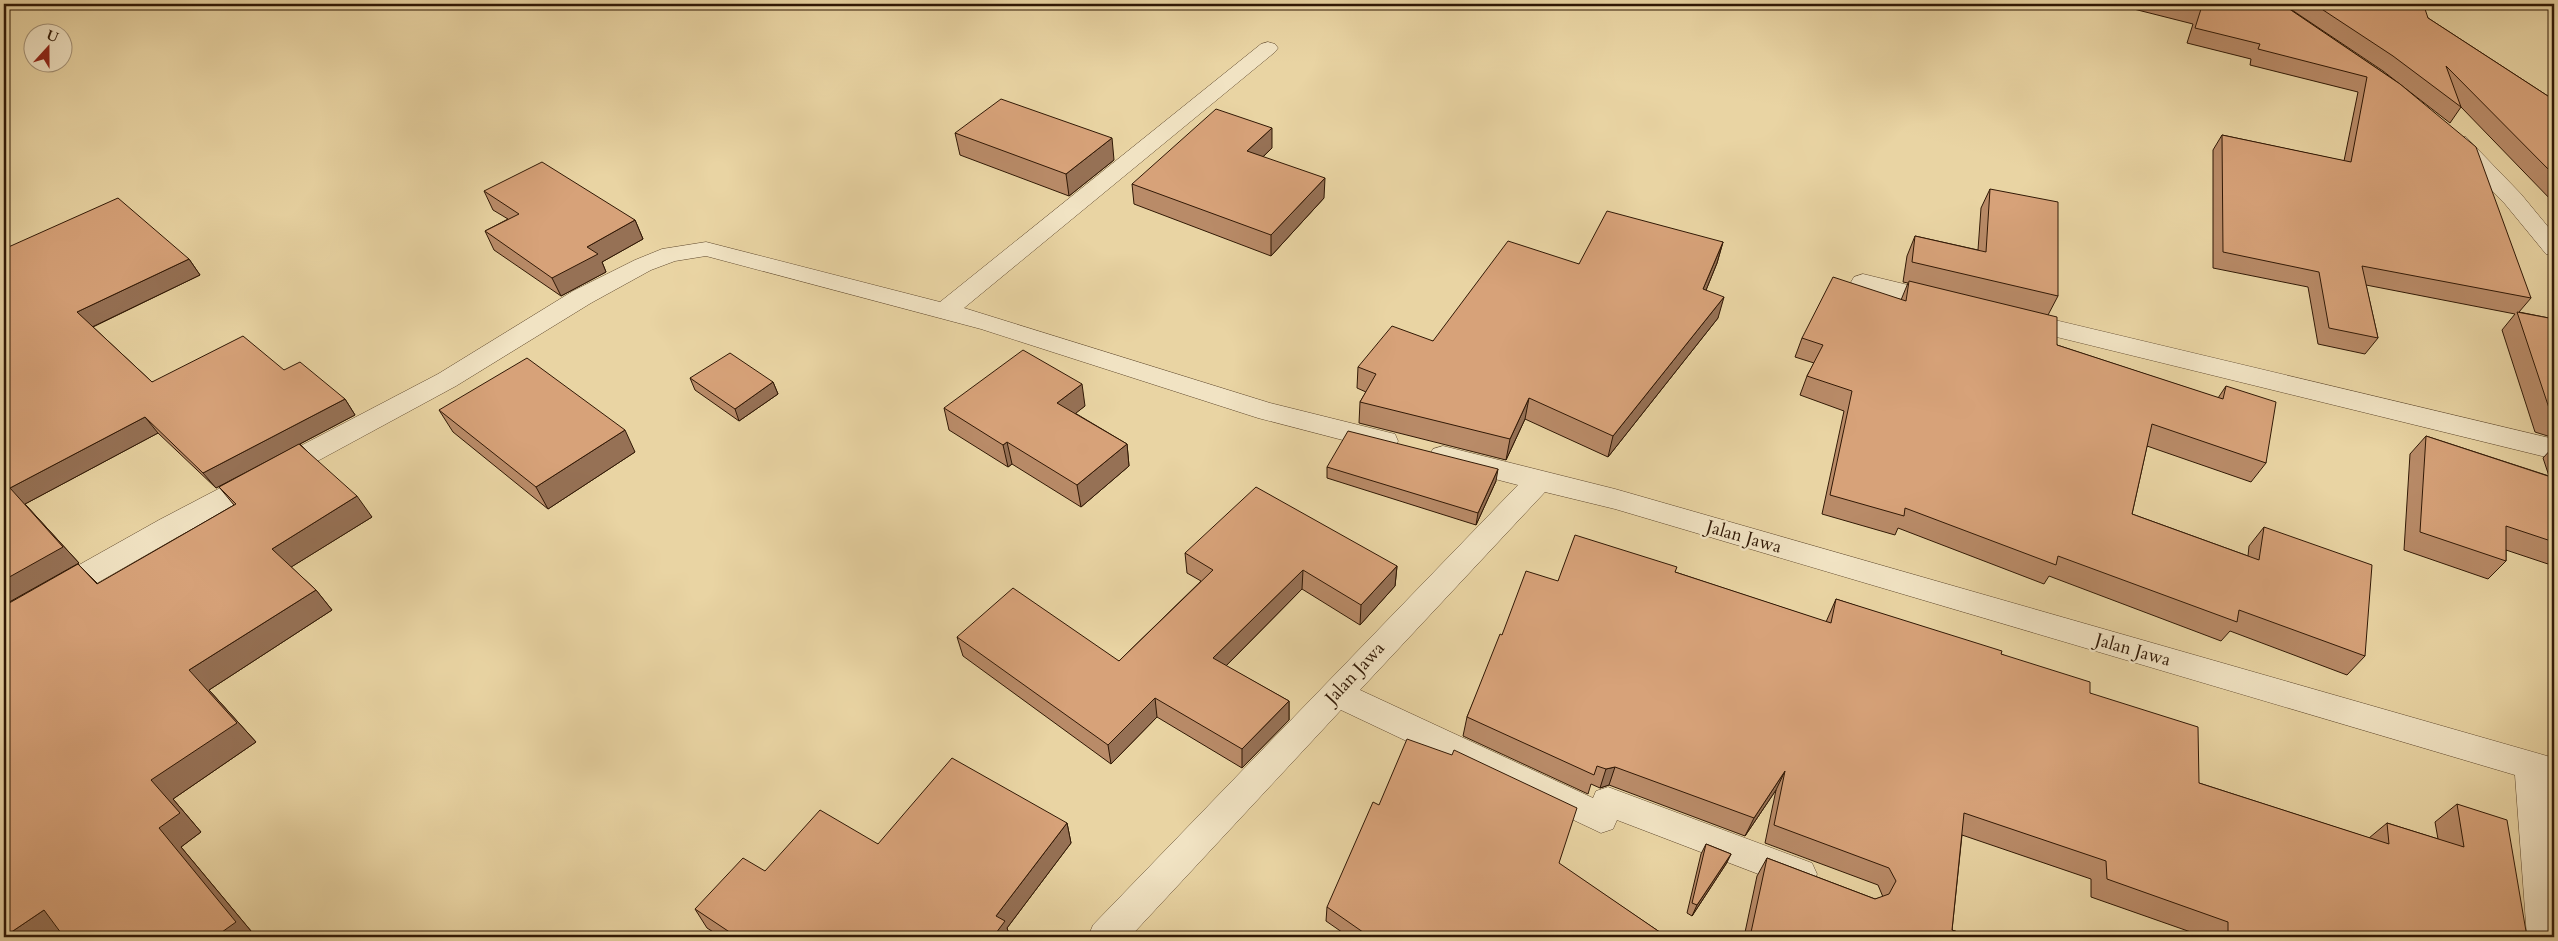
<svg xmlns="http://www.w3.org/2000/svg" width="2558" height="941" font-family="Cardo,serif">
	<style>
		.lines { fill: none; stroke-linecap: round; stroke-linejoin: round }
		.minor-casing { stroke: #5e472c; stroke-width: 1 }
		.minor { fill: #f1e3c3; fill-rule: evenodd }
		.wall { fill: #b98b68; stroke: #301805 }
		.shaded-wall { fill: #967155; stroke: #301805 }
		.building { fill: #d7a279; stroke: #301805 }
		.labels { text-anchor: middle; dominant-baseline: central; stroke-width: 4.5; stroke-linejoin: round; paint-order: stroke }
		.street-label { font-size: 18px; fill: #301805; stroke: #f1e3c3 }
	</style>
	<rect width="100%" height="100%" fill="#e9d4a3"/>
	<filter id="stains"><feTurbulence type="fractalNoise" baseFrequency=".004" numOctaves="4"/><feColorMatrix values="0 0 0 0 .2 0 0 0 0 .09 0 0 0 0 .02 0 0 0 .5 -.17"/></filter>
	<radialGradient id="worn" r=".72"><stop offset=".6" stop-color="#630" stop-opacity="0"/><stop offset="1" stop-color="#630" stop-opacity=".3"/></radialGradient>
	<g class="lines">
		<defs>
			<g id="minor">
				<polygon points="1268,42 1275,44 1278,48 1275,52 964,308 1270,403 1395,434 1398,441 1395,448 1385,451 1258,418 981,329 706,256 675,261 651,270 591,303 456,386 179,536 15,630 4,633 4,607 159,520 438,374 573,291 635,260 662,249 706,242 940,302 1261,44"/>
				<polygon points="2458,136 2466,137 2521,194 2554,234 2554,256 2546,254 2505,204 2450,147 2447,142 2450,137"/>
				<polygon points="1863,274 1949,295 1952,301 1949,307 1940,309 1854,287 1851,282 1854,277"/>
				<polygon points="2021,312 2554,439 2554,459 2012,326 2009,320 2012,314"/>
				<polygon points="1443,446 1615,489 2554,758 2554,786 2549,785 2554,840 2554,937 2527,937 2515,775 1615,509 1545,492 1360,690 1593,798 1596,791 1608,787 1812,863 1817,874 1812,885 1800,890 1617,820 1613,829 1601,833 1341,710 1130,937 1088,937 1093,925 1518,485 1433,463 1429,456 1433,449"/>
			</g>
		</defs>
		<!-- minor casing -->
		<use href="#minor" class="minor-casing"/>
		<!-- minor -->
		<use href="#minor" class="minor"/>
	</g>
	<!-- wall -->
	<g class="wall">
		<polygon points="2114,4 2282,4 2400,84 2531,298 2519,312 2554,319 2554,438 2535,432 2502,330 2515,314 2366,285 2378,338 2365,354 2318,344 2308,287 2213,268 2213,150 2222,135 2344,161 2358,92 2250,65 2251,59 2187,43 2193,24"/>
		<polygon points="2283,4 2416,4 2428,18 2554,100 2554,203 2461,107 2450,123 2383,71"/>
		<polygon points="955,133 1114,160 1069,196 960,155"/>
		<polygon points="1272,148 1263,157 1324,198 1271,256 1134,204 1132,184"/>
		<polygon points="1990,189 2058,296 2048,315 2057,345 2218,398 2226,386 2266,463 2251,482 2147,446 2132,514 2248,556 2249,546 2264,527 2365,656 2347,675 2230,631 2221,641 2049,576 2044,584 1898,528 1895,535 1822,514 1844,411 1800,395 1807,376 1814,363 1795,357 1802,338 1901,300 1908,283 1903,282 1907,256 1915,236 1978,250 1981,208"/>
		<polygon points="484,191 635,220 643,239 602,262 606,272 561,296 494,250 485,231 508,219 493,210"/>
		<polygon points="1723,242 1717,263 1706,290 1718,318 1608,457 1525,419 1506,460 1359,423 1360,402 1366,392 1357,388 1358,367 1433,341 1579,264"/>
		<polygon points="4,249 189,259 200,275 93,327 152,382 284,370 345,399 355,415 300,444 372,517 291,567 316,590 332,610 209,690 256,742 173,799 201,832 181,847 256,937 64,937 61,933 55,937 4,937 78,564 98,584 234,505 219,487 242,474 216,488 158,433 25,504 79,563 4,605"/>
		<polygon points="690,378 773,382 778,394 739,421 695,390"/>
		<polygon points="1085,406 1075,413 1127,444 1129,466 1081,507 1012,464 1008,467 949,430 944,408"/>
		<polygon points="439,410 635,452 548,509 453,432"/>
		<polygon points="2426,436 2549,476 2543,458 2554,446 2554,566 2506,550 2506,561 2488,579 2404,550 2410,454"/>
		<polygon points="1327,467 1496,481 1476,525 1327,478"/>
		<polygon points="1185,553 1397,566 1395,586 1360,625 1302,589 1226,666 1289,701 1289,720 1242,768 1157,717 1111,764 963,656 957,637 1119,661 1201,581 1187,573"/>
		<polygon points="1675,572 1826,622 1836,599 2001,654 2090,693 2199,783 2369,838 2387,823 2438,839 2435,822 2457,804 2527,937 2205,937 2091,897 2091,879 1962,835 1952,930 1972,937 1744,937 1757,876 1767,858 1875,899 1883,897 1878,885 1765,843 1776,790 1745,836 1609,785 1600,788 1591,784 1588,794 1463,736 1467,717 1502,635 1558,581"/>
		<polygon points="1067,823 1071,843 1007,928 1010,937 721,937 707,928 695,909 765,871 878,844"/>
		<polygon points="1706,844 1731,854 1726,864 1692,916 1687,913 1701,854"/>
		<polygon points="1559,864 1667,937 1349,937 1326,921 1327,907"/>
	</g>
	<!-- shaded-wall -->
	<g class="shaded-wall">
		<polygon points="1272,128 1272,148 1247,172 1247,151"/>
		<polygon points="1112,138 1114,160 1069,196 1066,174"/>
		<polygon points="1325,178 1324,198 1271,256 1271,235"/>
		<polygon points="635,220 643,239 602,262 606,272 561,296 552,278 587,247"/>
		<polygon points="1723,242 1717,263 1698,310 1703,289"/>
		<polygon points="189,259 200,275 90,328 77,312"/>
		<polygon points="1724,297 1718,318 1608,457 1613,436"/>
		<polygon points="773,382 778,394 739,421 735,409"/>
		<polygon points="1082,384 1085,406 1061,425 1057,403"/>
		<polygon points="1529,398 1525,419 1506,460 1510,439"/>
		<polygon points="345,399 355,415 216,488 203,473"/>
		<polygon points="145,417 158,433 25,504 79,563 4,605 4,580 10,488"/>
		<polygon points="625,430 635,452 548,509 536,487"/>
		<polygon points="1007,442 1012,464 1008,467 1003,445"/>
		<polygon points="1127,444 1129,466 1081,507 1077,485"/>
		<polygon points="1498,469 1496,481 1476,525 1478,513"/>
		<polygon points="357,496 372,517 288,569 272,549"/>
		<polygon points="1397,566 1395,586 1360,625 1361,605"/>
		<polygon points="1303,570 1302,589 1214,678 1213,658"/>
		<polygon points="316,590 332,610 209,690 256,742 173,799 201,832 181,847 256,937 215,937 159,828 151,780 189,670"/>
		<polygon points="1155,698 1157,717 1111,764 1108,745"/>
		<polygon points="1289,701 1289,720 1242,768 1242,749"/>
		<polygon points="1615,767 1609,785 1600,788 1606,769"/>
		<polygon points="1785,771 1776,790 1745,836 1754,818"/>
		<polygon points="1067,823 1071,843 1007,928 1010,937 993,937 996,916"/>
		<polygon points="1731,854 1726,864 1692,916 1697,905"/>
		<polygon points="44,910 69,927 55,937 4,937"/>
	</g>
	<!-- building -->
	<g class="building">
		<polygon points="2181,4 2282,4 2400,84 2476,147 2531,298 2362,266 2378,338 2329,328 2319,272 2223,252 2222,135 2351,162 2367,77 2258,49 2260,44 2195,28 2201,9"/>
		<polygon points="2314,4 2416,4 2425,9 2428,18 2554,100 2554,175 2446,66 2461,107 2393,56"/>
		<polygon points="1001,99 1112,138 1066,174 955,133"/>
		<polygon points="1216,109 1272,128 1247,151 1325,178 1271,235 1132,184"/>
		<polygon points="542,162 635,220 587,247 598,254 552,278 485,231 519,214 484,191"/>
		<polygon points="1990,189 2058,202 2058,296 1912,262 1915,236 1986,252"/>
		<polygon points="118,198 189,259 77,312 152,382 243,336 284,370 300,362 345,399 203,473 145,417 10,488 63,547 4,580 4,249"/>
		<polygon points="1607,211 1723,242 1703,289 1724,297 1613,436 1529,398 1510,439 1360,402 1376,374 1358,367 1392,326 1433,341 1508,241 1579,264"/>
		<polygon points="1833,277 1906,301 1909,281 2057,317 2057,345 2223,399 2226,386 2276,402 2266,463 2152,424 2132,514 2259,560 2264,527 2372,565 2365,656 2239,610 2237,622 2058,556 2056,565 1905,508 1904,516 1830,495 1852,391 1807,376 1823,345 1802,338"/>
		<polygon points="2517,312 2554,319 2554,415 2551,414"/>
		<polygon points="1023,350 1082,384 1057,403 1127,444 1077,485 1007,442 1003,445 944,408"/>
		<polygon points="730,353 773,382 735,409 690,378"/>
		<polygon points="527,358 625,430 536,487 439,410"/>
		<polygon points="1348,431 1498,469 1478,513 1327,467"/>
		<polygon points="2426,436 2554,478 2554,542 2506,526 2506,561 2420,532"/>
		<polygon points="299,444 357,496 272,549 316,590 189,670 237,723 151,780 180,813 159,828 236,922 215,937 64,937 44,910 4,937 4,606 78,564 97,584 236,504 219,487"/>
		<polygon points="1256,487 1397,566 1361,605 1303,570 1213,658 1289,701 1242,749 1155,698 1108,745 957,637 1013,588 1119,661 1213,570 1185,553"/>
		<polygon points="1575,535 1677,567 1675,572 1831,623 1836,599 2002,651 2001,654 2090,682 2090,693 2198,727 2199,783 2389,844 2387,823 2464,847 2457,804 2507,820 2527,937 2228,937 2228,922 2107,879 2106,861 1964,813 1952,930 1972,937 1750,937 1767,858 1875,899 1889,894 1896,881 1889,868 1774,825 1785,771 1754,818 1615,767 1606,769 1597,766 1594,775 1467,717 1500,634 1502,635 1526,571 1558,581"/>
		<polygon points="1407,739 1452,755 1454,750 1577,808 1559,863 1667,937 1370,937 1327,907 1373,802 1379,805"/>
		<polygon points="952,758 1067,823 996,916 1005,921 993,937 737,937 695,909 743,858 765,871 820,810 878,844"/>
		<polygon points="1706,844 1731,854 1697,905 1692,903"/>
	</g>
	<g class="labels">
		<!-- street labels -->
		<g class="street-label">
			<text transform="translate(1744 537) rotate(16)">Jalan Jawa</text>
			<text transform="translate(2133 650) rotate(16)">Jalan Jawa</text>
			<text transform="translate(1355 673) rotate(-47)">Jalan Jawa</text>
		</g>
	</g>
	<!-- margin -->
	<rect width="2558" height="941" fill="none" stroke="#e9d4a3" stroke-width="20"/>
	<rect x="5" y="5" width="2548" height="931" fill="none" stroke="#301805" stroke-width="2.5"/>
	<rect x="10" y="10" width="2538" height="921" fill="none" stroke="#301805"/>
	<!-- north arrow -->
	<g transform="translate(48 48) rotate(21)"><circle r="24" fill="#f1e3c3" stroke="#a49277"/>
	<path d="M0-4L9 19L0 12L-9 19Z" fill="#8f2418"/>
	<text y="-8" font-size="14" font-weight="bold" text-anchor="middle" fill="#301805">U</text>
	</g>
	<rect width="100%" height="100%" filter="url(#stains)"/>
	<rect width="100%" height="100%" fill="url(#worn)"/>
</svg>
